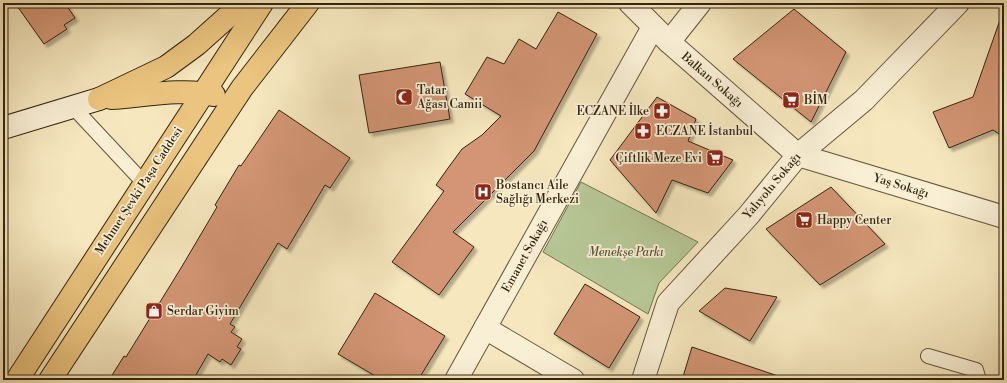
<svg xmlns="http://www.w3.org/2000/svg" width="1007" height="383" font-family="'Libre Bodoni',serif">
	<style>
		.green { fill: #b7c796; stroke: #757652 }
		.building { fill: #d39575; stroke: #33240f; filter: url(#shadow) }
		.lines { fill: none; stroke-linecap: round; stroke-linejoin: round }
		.service-casing { stroke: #64553b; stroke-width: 16 }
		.minor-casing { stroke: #64553b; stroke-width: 24 }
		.secondary-casing { stroke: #33240f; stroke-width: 24 }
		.primary-casing { stroke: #33240f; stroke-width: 24 }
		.service { stroke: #f9efd5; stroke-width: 14 }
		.minor { stroke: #f9efd5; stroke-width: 22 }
		.secondary { stroke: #f9efd5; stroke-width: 22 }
		.primary { stroke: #ebc47f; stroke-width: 22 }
		.labels { text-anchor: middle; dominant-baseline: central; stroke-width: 3.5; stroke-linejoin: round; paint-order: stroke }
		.street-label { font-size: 12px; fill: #33240f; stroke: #f9efd5 }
		.poi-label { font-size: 12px; fill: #33240f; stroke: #f9efd5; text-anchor: start }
		.park-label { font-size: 12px; font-style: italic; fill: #5b5538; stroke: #f9efd5 }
	</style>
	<defs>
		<filter id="shadow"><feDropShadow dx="3.5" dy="3.5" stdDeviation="1" flood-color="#0004"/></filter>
	</defs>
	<rect width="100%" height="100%" fill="#f6e7be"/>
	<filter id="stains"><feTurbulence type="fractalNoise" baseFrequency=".005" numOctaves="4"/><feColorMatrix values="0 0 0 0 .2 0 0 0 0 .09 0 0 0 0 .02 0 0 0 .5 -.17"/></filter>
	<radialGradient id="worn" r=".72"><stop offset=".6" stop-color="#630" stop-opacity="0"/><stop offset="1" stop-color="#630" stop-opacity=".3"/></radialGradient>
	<!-- green -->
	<polygon class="green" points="581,182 698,242 659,283 648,314 543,252"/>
	<!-- building -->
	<g class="building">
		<polygon points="15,3 65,3 75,18 64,25 67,29 44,44"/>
		<polygon points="794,9 846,52 811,122 733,59"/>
		<polygon points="558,12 597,34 534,151 453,232 474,247 439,295 392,262 444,191 436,185 448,168 462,149 482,135 501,116 465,94 487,57 504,64 519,39 536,49"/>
		<polygon points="1001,17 1004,17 1004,137 993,130 949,148 933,112 973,97"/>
		<polygon points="440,62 450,119 369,133 359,75"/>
		<polygon points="657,97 696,119 688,141 733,160 708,193 672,180 656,213 610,160"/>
		<polygon points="279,110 350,158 330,188 325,185 287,249 278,243 230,324 235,327 231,332 242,339 237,347 241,349 231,365 222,359 220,362 208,354 193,380 109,380 124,356 126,357 181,268 217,207 215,205 239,165 241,166"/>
		<polygon points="831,187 885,244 820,285 766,229"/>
		<polygon points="585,284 640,317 609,368 554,334"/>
		<polygon points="725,288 777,297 750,341 699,311"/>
		<polygon points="375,293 445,336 418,380 382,380 338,354"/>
		<polygon points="692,347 781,377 780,380 682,380"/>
	</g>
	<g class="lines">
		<defs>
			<g id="service">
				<polyline points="73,107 144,183"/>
				<polyline points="928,356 976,370 979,380"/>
			</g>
			<g id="minor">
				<polyline points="630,3 669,42 798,155 1004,217"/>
				<polyline points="669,42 700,3"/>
				<polyline points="485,328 573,380"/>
				<polyline points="456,380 653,27"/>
				<polyline points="643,380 668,303 748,216 798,155 864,100 958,3"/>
			</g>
			<polyline id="secondary" points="3,128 99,99"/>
			<g id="primary">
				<path d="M111 98C143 96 183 88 214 95"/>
				<polyline points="99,99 166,67 196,45 243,3"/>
				<polyline points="17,380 262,3"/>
				<polyline points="50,380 242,88 308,3"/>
			</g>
		</defs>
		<!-- service casing -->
		<use href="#service" class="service-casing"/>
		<!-- minor casing -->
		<use href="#minor" class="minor-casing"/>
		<!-- secondary casing -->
		<use href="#secondary" class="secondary-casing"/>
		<!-- primary casing -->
		<use href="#primary" class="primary-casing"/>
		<!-- service -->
		<use href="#service" class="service"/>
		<!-- minor -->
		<use href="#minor" class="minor"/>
		<!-- secondary -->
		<use href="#secondary" class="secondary"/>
		<!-- primary -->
		<use href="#primary" class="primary"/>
	</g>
	<!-- icons -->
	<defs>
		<symbol id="mosque-square" viewBox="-11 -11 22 22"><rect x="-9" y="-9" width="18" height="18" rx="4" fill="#8f2418" stroke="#f9efd5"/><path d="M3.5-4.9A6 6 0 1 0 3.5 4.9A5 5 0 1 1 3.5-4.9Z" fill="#fff"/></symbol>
		<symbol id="supermarket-square" viewBox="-11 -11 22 22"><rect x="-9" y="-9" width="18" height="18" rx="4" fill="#8f2418" stroke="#f9efd5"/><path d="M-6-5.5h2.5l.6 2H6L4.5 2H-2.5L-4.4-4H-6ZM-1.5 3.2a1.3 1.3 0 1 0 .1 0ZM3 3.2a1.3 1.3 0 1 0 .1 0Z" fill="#fff"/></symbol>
		<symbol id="pharmacy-square" viewBox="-11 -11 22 22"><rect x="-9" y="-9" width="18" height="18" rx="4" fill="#8f2418" stroke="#f9efd5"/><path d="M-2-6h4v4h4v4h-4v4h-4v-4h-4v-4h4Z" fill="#fff"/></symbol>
		<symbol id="hospital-square" viewBox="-11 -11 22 22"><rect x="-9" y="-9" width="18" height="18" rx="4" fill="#8f2418" stroke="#f9efd5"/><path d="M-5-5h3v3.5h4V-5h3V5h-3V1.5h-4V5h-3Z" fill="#fff"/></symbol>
		<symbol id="shop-square" viewBox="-11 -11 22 22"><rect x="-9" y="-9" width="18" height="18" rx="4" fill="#8f2418" stroke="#f9efd5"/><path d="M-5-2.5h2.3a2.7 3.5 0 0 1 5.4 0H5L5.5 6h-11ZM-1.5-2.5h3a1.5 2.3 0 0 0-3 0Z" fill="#fff"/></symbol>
	</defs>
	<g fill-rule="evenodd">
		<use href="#mosque-square" x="394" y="87" width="20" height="20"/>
		<use href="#supermarket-square" x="781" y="90" width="20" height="20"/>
		<use href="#pharmacy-square" x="652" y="101" width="20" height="20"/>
		<use href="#pharmacy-square" x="633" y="121" width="20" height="20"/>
		<use href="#supermarket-square" x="705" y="148" width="20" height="20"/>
		<use href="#hospital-square" x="473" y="182" width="20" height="20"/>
		<use href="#supermarket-square" x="794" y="210" width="20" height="20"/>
		<use href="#shop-square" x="144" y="301" width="20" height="20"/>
	</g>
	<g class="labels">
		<!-- street labels -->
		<g class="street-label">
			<text transform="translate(712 80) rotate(41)">Balkan Sokağı</text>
			<text transform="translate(772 186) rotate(-50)">Yalıyolu Sokağı</text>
			<text transform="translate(901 186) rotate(17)">Yaş Sokağı</text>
			<text transform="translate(139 191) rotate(-57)">Mehmet Şevki Paşa Caddesi</text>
			<text transform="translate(525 256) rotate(-61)">Emanet Sokağı</text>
		</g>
		<!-- poi labels -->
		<g class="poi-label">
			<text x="417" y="90">Tatar<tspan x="417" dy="14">Ağası Camii</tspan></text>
			<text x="804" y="100">BİM</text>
			<text x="649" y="111" text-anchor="end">ECZANE İlke</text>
			<text x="656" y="131">ECZANE İstanbul</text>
			<text x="702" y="158" text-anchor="end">Çiftlik Meze Evi</text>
			<text x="496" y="185">Bostancı Aile<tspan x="496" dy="14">Sağlığı Merkezi</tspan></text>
			<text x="817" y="220">Happy Center</text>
			<text x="167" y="311">Serdar Giyim</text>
		</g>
		<!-- park labels -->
		<g class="park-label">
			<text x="626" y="252">Menekşe Parkı</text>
		</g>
	</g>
	<!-- margin -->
	<rect width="1007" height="383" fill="none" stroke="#f6e7be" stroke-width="16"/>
	<rect x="4" y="4" width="999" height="375" fill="none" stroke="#33240f" stroke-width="2"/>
	<rect x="8" y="8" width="991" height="367" fill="none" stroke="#33240f"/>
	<rect width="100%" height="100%" filter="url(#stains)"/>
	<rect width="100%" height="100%" fill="url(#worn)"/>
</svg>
